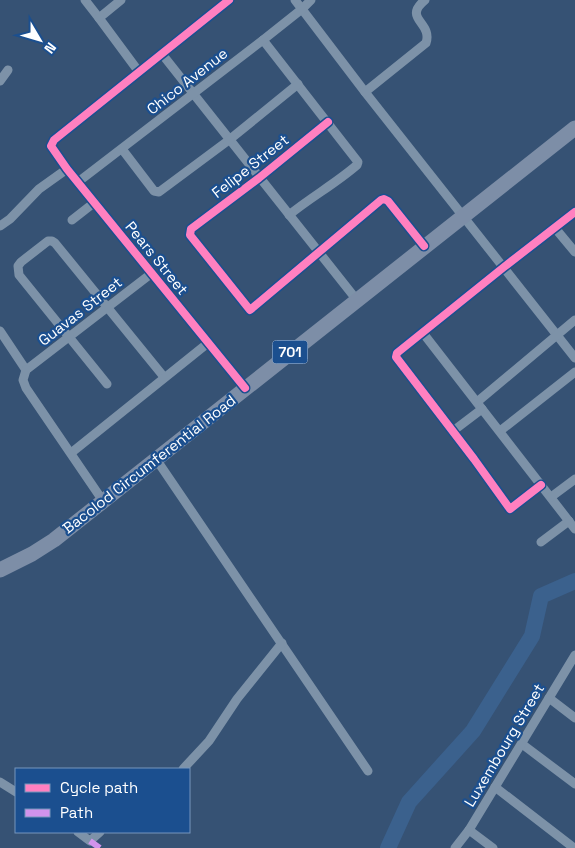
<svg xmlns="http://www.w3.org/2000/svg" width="575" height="848" font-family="'Space Grotesk',sans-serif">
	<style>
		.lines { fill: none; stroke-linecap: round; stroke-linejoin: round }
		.river { stroke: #3b618d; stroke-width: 16 }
		.street { stroke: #7d92a8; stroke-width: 9 }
		.primary { stroke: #7d8ea7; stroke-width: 15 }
		.quiet { stroke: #d193ec; stroke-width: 6; stroke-dasharray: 12 6; stroke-linecap: butt }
		.cycleway-casing { stroke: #1b4f8f; stroke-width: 11 }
		.cycleway { stroke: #ff80c0; stroke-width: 8 }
		.labels { text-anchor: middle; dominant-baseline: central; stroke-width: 4.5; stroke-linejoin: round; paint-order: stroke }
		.shield { fill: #1b4f8f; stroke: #bbcadd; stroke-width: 1 }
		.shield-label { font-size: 14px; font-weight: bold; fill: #fff }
		.street-label { font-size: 15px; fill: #fff; stroke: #1b4f8f }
	</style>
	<rect width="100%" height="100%" fill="#365274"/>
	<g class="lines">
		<!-- river -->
		<polyline class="river" points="388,848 409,802 473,731 532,636 541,596 575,581"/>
		<!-- street -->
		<g class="street">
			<polyline points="85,0 99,18"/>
			<polyline points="121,0 99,18 139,72"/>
			<polyline points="229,0 54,140 51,146 67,169 245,388"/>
			<polyline points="295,0 365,92 575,358"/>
			<path d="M263 40 358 162 357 165C335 184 311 197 289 215"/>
			<polyline points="162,54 356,299"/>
			<polyline points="0,81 8,70"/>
			<path d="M365 92 426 43C433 22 402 19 425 0"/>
			<polyline points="328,122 259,178 191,229 190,235 250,310 381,200 384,199 388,201 424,246"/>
			<polyline points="122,149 154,191 159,192 229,140 298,84"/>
			<polyline points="78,182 263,40 302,9 311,0"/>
			<polyline points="72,220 95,202"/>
			<polyline points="0,226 10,219 39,189 67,169"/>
			<polyline points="555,228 575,252"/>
			<polyline points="0,331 26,370"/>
			<polyline points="423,333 575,529"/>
			<polyline points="26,370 152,273"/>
			<polyline points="26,370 23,380 26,388 103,501"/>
			<polyline points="107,384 19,275 18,266 21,262 48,241 52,241 55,243 164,377"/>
			<polyline points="477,402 575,320"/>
			<polyline points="453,431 482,409"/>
			<polyline points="500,431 575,372"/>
			<polyline points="71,453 208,343"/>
			<polyline points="156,459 368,771"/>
			<polyline points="541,485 510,509 474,459 396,357 397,353 504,267 575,212"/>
			<polyline points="551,497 575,479"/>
			<polyline points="541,542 569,521"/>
			<polyline points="549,698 575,718"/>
			<polyline points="522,744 575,784"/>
			<polyline points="183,769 209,741 237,699 282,643"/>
			<polyline points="0,782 16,792"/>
			<polyline points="495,787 574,848"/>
			<polyline points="469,830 493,848"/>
			<polyline points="78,832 90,841 100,832"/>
			<polyline points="455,848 469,830 575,655"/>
		</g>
		<!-- primary -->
		<polyline class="primary" points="0,570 32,554 54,540 575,128"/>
		<!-- quiet -->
		<polyline class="quiet" points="90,841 100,848"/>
		<defs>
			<g id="cycleway">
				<polyline points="229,0 54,140 51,146 67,169 245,388"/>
				<polyline points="328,122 259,178 191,229 190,235 250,310 381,200 384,199 388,201 424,246"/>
				<polyline points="541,485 510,509 474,459 396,357 397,353 504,267 575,212"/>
			</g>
		</defs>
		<!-- cycleway casing -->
		<use href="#cycleway" class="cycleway-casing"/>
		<!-- cycleway -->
		<use href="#cycleway" class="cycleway"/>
	</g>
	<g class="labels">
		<!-- shield labels -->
		<rect class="shield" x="272.5" y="340.5" width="35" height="23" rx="4"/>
		<g class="shield-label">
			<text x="290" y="352">701</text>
		</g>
		<!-- street labels -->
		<g class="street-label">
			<text transform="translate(187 81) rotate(-38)">Chico Avenue</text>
			<text transform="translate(250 166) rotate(-38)">Felipe Street</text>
			<text transform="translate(157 258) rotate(51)">Pears Street</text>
			<text transform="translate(80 311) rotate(-38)">Guavas Street</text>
			<text transform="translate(149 464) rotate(-38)">Bacolod Circumferential Road</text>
			<text transform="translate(504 745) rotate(-59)">Luxembourg Street</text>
		</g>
	</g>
	<!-- legend -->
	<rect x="15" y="768" width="175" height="65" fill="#1b4f8f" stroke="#7695bc"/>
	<rect x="25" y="784" width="25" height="8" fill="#ff80c0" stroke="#7695bc"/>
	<text x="60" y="793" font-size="15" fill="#ffffff">Cycle path</text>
	<rect x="25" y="809" width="25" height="8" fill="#d193ec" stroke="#7695bc"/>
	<text x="60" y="818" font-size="15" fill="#ffffff">Path</text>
	<!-- north arrow -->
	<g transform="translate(40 40) rotate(128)" stroke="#1b4f8f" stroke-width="4" paint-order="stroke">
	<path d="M0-4L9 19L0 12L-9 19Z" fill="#ffffff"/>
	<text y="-8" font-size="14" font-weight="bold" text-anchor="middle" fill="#ffffff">N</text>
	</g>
</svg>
